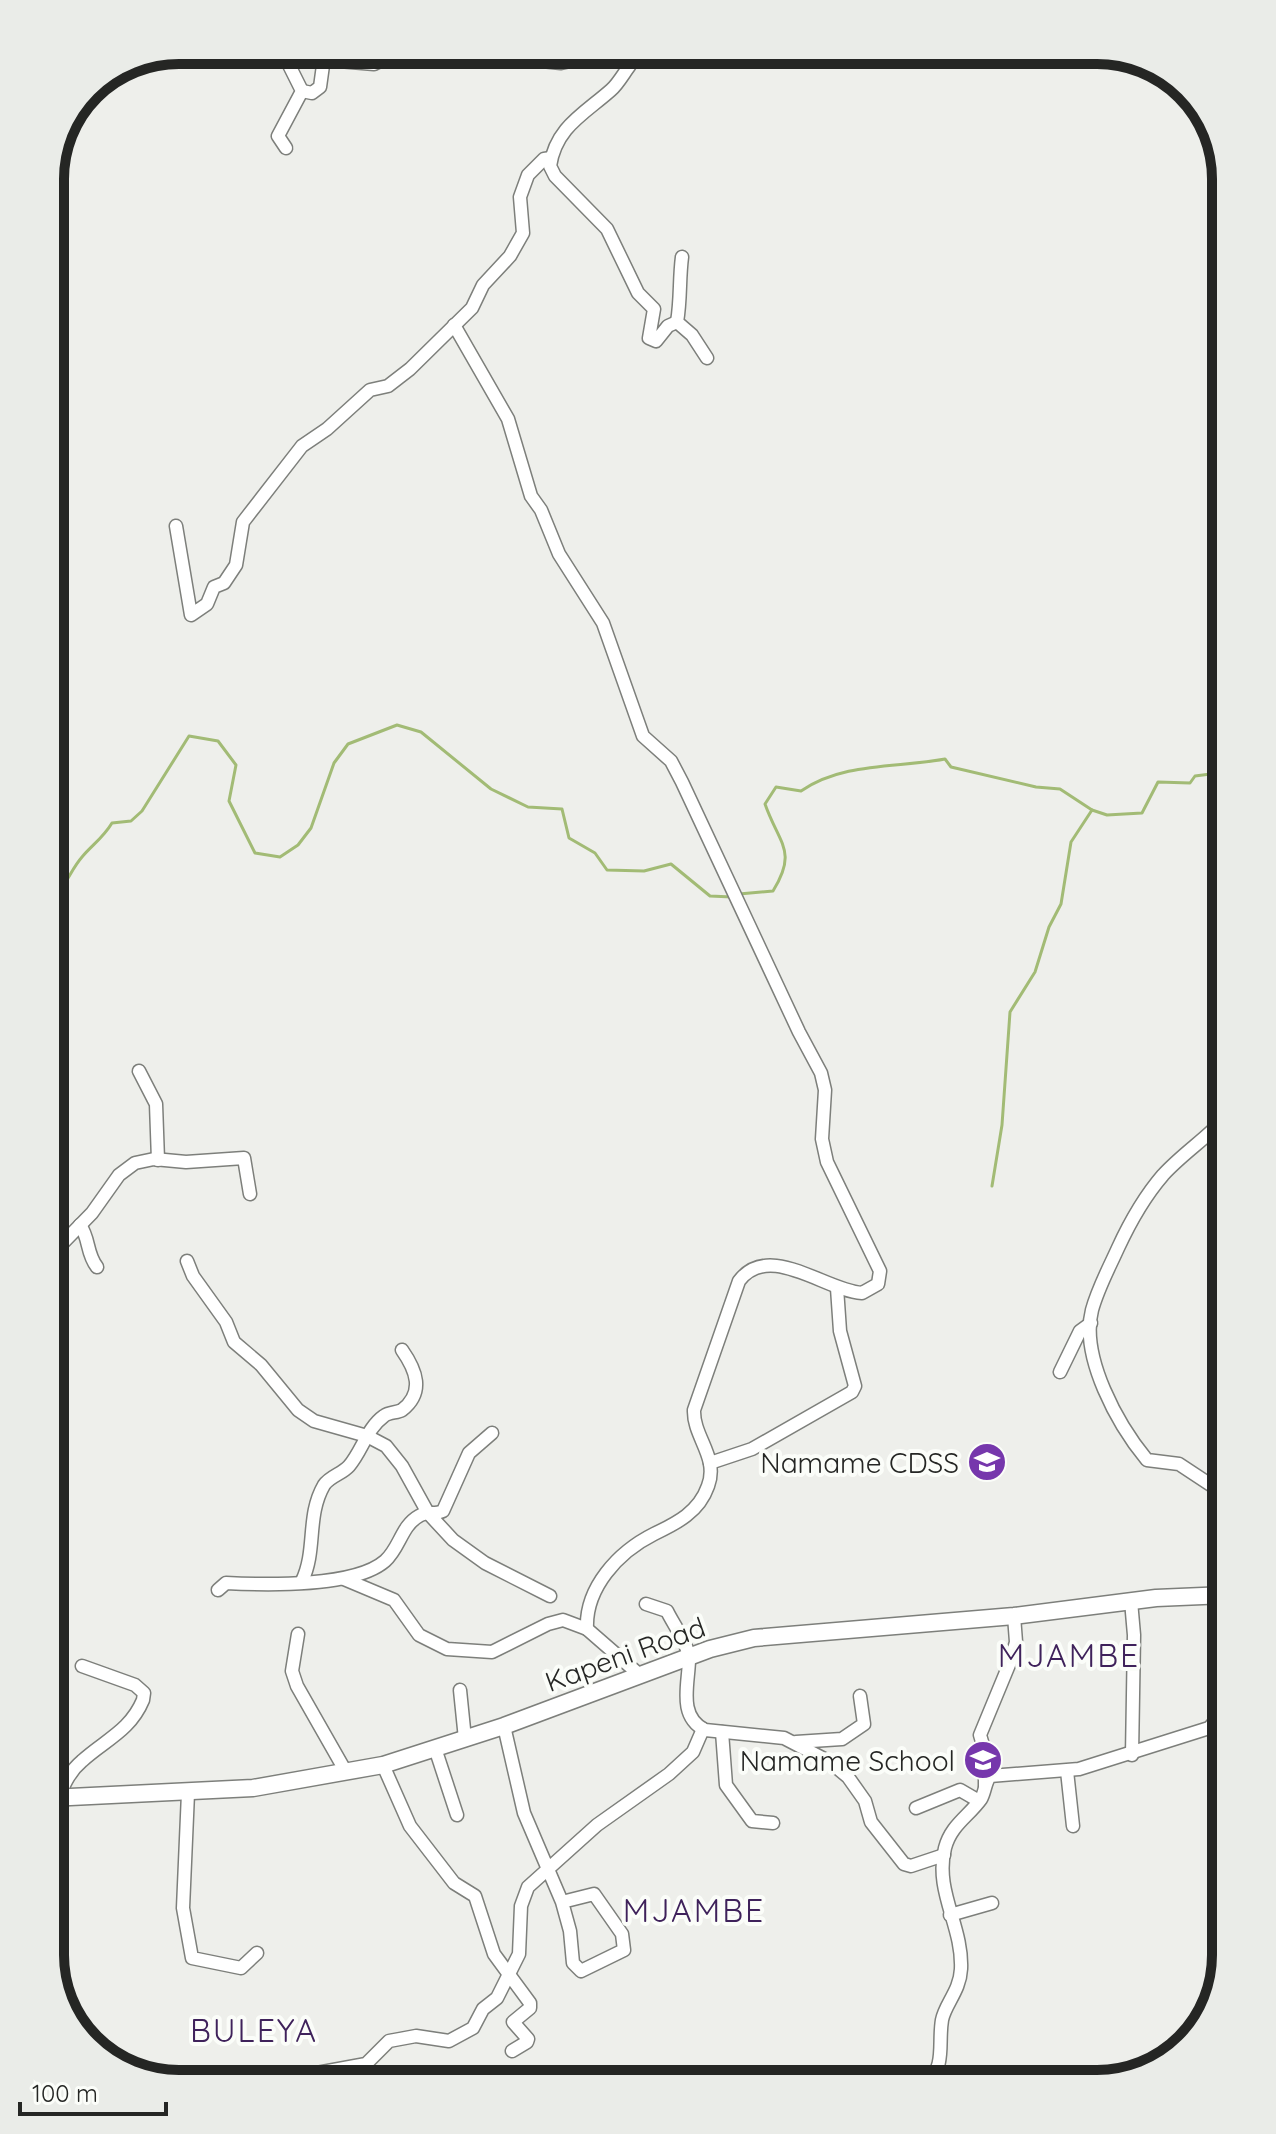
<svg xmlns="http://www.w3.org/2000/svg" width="1276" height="2134" font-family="Quicksand,sans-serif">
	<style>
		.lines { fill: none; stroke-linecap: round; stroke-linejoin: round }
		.stream { stroke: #a2bb75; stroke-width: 3 }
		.minor-casing { stroke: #7d7f7b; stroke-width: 15 }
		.major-casing { stroke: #7d7f7b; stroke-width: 19 }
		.minor { stroke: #fff; stroke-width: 12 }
		.major { stroke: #fff; stroke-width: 16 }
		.labels { text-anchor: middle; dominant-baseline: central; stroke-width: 8; stroke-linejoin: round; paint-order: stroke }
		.poi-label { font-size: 28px; fill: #252624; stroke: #fbfdf9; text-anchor: end }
		.street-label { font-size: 28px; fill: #252624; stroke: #fbfdf9 }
		.quarter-label { font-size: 32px; letter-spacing: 2px; fill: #3f225b; stroke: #fbfdf9 }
		.rim { fill: none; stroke: #252624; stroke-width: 10 }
	</style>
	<rect width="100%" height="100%" fill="#eeefeb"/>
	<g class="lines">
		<!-- stream -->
		<g class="stream">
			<path d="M739 894 773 891C798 851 779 844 765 804L776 787 801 791C843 762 897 768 945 759L951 767 1036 787 1060 789 1092 810"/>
			<path d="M50 898C67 887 69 872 82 857 92 845 103 838 112 823L131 821 142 811 189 736 218 741 236 765 229 801 255 853 280 857 298 845 311 828 334 763 348 744 397 725 421 732 491 789 528 807 562 809 569 838 595 853 607 870 644 871 671 864 710 896 732 897"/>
			<polyline points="992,1186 1002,1125 1010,1012 1035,972 1049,927 1061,904 1071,842 1092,810 1107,815 1142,813 1158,782 1190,783 1195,776 1226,772"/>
		</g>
		<defs>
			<g id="minor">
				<polyline points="279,50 292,57 374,64 386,58 385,50"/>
				<polyline points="493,50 504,57 561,63 621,50"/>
				<path d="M623 50 630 65C624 73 618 84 611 90 584 114 556 127 550 166L555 176 607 229 638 293 654 309 649 338 656 341 668 326 677 322"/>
				<polyline points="283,53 302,91 278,136 286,148"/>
				<polyline points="302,91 312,93 320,87 324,58"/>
				<path d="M682 257C679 280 681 299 677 322L692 335 707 358"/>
				<path d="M454 325 508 419 531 496 541 510 559 554 603 623 643 736 671 761 682 782 799 1032 821 1073 825 1090 822 1139 827 1162 880 1271 878 1284 862 1293C826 1291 769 1241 739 1281L694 1410C693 1437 719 1457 708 1486 699 1512 677 1523 654 1534 618 1552 585 1588 587 1629L641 1676"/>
				<polyline points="176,526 191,615 207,604 214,587 224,583 236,565 243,522 302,446 327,429 370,390 388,386 410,369 472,308 483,285 510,256 523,233 520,197 528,175 544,159 551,158"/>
				<polyline points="139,1071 156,1104 158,1160"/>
				<path d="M80 1225C90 1239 86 1253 97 1267"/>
				<polyline points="50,1256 92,1213 119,1175 135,1163 154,1159 186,1162 244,1158 250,1194"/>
				<polyline points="187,1261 193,1276 226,1322 234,1342 261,1365 298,1410 314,1421 367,1436 386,1446 402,1466 428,1513 453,1540 485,1563 550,1596"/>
				<polyline points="1060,1372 1080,1331 1091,1323"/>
				<polyline points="710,1463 752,1449 852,1392 855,1386 840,1331 837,1288"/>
				<path d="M1226 1495 1179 1464 1147 1460C1118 1425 1080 1357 1092 1310 1098 1288 1109 1268 1118 1248 1130 1222 1144 1197 1163 1175 1182 1154 1207 1138 1226 1117"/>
				<polyline points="344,1579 394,1600 419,1635 447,1649 492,1652 548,1624 563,1620 587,1629"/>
				<path d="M302 1581C317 1550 306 1516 324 1485 330 1476 342 1474 349 1466 362 1451 367 1428 384 1416 389 1412 397 1413 402 1410 425 1392 416 1370 402 1350"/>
				<path d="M218 1590 226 1583C266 1585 355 1587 385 1561 400 1548 401 1526 419 1516 427 1511 435 1515 443 1511L469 1453 492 1433"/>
				<polyline points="1131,1601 1134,1635 1132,1755"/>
				<path d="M646 1604 667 1611C673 1624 689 1645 689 1659 689 1683 677 1716 705 1730L784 1738 830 1762 848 1777 865 1801 871 1822 904 1864 911 1866 944 1855"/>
				<polyline points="298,1634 292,1671 297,1686 346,1772"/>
				<polyline points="460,1690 465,1739"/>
				<polyline points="504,1726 524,1813 562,1902 570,1931 573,1963 581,1971 624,1950 622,1934 594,1894 562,1902"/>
				<polyline points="722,1732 726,1785 752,1821 773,1823"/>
				<polyline points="796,1742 842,1739 864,1724 860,1696"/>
				<polyline points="435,1748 457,1815"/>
				<polyline points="383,1765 410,1826 454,1883 475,1896 494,1954 530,2003 530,2008 513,2022 528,2039 527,2042 512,2051"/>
				<polyline points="1067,1771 1073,1826"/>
				<polyline points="985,1786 985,1752 980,1735 1011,1660 1016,1642 1014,1616"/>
				<polyline points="188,1793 183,1908 192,1958 241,1968 257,1953"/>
				<polyline points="916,1808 960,1790 979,1801"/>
				<path d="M50 1814C61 1796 64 1776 82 1761 105 1740 130 1731 143 1700L144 1693 135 1685 82 1666"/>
				<polyline points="950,1915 992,1903"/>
				<polyline points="319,2084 317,2073 366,2064 389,2041 416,2036 449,2041 473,2028 483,2009 497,1998 519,1954 521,1906 528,1887 597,1825 669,1774 693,1752 703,1729"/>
				<path d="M927 2084C946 2065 938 2044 942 2020 945 2004 960 1991 961 1969 963 1926 934 1891 945 1848 951 1825 968 1817 981 1799 985 1792 985 1783 990 1776L1079 1769 1209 1728C1230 1710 1216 1649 1226 1622"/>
			</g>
			<polyline id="major" points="50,1798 253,1788 383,1765 504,1726 710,1649 754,1638 1014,1616 1156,1598 1226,1595"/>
		</defs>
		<!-- minor casing -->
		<use href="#minor" class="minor-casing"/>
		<!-- major casing -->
		<use href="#major" class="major-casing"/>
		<!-- minor -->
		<use href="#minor" class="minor"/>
		<!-- major -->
		<use href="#major" class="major"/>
	</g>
	<!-- icons -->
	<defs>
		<symbol id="school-disc" viewBox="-11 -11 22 22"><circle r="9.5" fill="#7637ac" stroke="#fbfdf9"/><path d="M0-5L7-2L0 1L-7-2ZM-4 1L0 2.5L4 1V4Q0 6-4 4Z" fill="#fff"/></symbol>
	</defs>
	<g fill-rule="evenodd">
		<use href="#school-disc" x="965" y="1440" width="44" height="44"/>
		<use href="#school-disc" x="961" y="1738" width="44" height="44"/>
	</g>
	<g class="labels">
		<!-- poi labels -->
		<g class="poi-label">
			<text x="959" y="1462">Namame CDSS</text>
			<text x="955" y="1760">Namame School</text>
		</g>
		<!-- street labels -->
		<g class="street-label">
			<text transform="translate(625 1654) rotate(-20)">Kapeni Road</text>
		</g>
		<!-- quarter labels -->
		<g class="quarter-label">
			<text x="1069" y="1655">MJAMBE</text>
			<text x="694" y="1910">MJAMBE</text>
			<text x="254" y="2030">BULEYA</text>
		</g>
	</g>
	<!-- crop -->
	<path d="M0 0H1276V2134H0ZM179 64H1097A115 115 0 0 1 1212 179V1955A115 115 0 0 1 1097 2070H179A115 115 0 0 1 64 1955V179A115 115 0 0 1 179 64Z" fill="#eaece8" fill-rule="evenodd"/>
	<path class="rim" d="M179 64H1097A115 115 0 0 1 1212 179V1955A115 115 0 0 1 1097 2070H179A115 115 0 0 1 64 1955V179A115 115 0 0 1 179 64Z"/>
	<!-- scale -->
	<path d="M20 2102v12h146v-12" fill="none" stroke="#252624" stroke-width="4"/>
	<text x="32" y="2102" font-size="24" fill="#252624" stroke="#fbfdf9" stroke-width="6" paint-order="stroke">100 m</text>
</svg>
